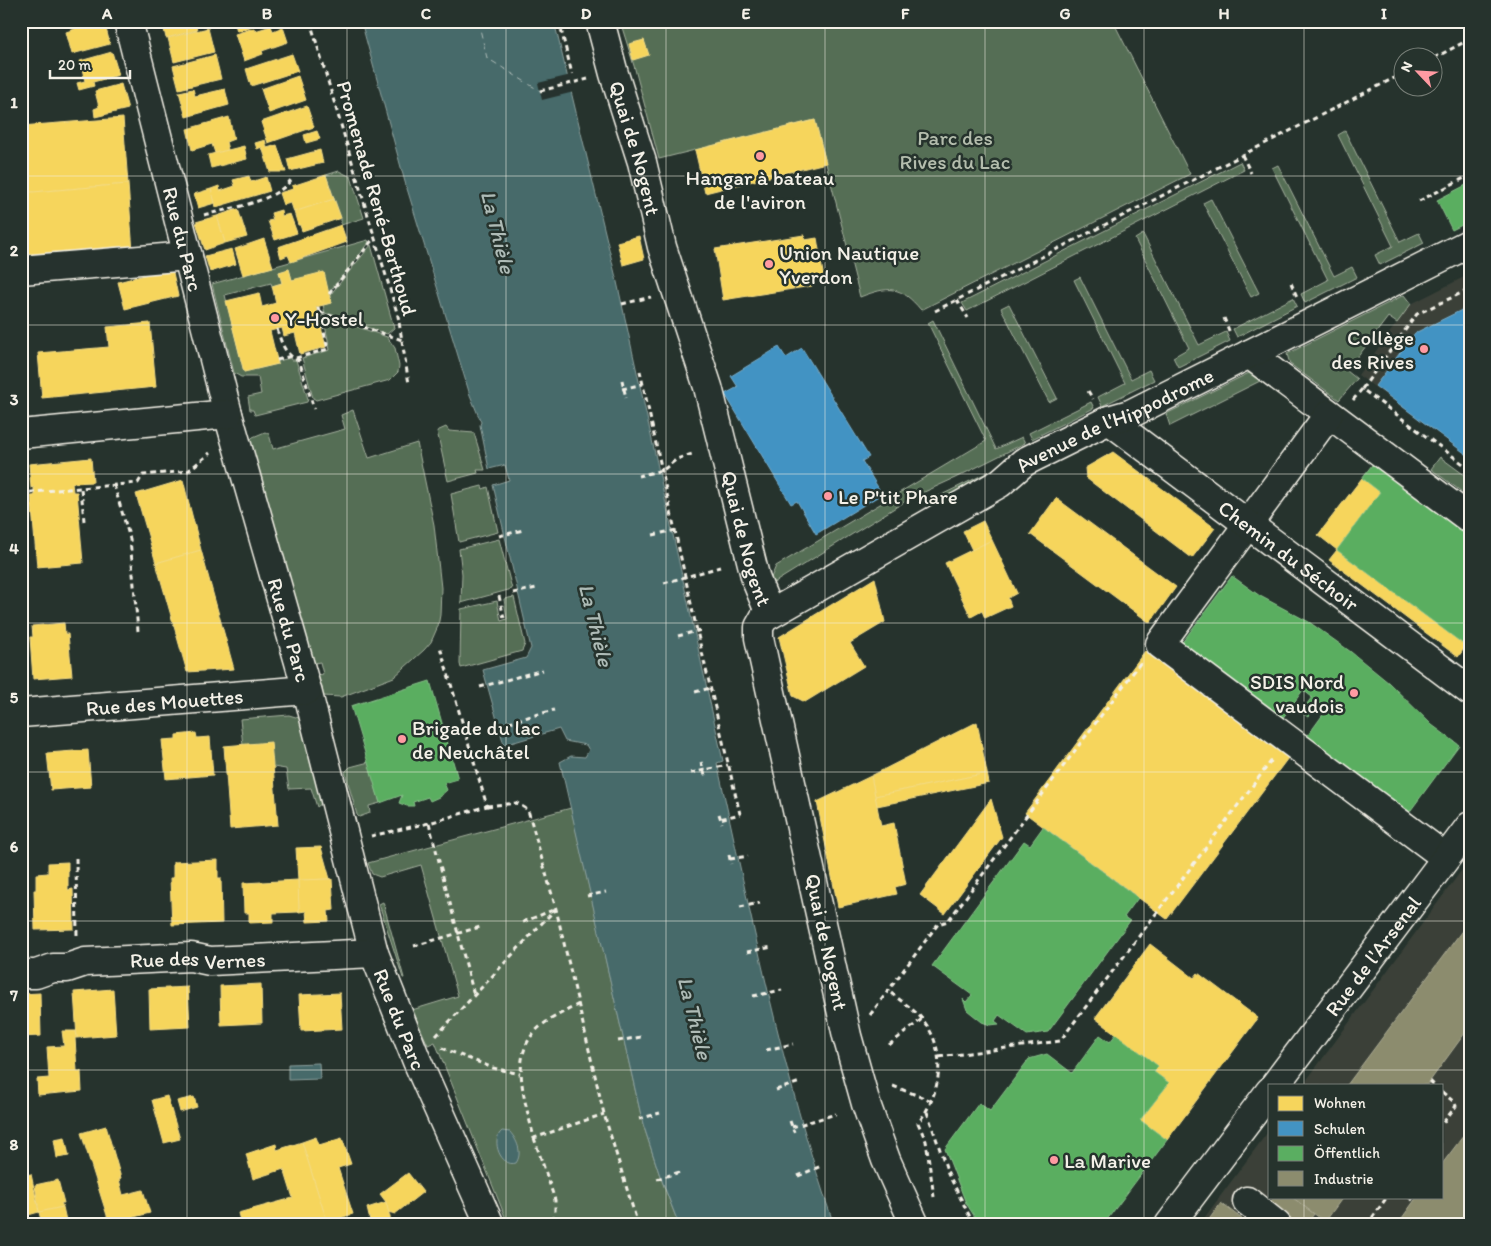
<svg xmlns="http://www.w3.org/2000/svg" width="1491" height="1246" font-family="Itim,sans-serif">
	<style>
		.built { fill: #3a4138 }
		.green { fill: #556e54; stroke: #a4b09e }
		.water { fill: #466a6b; stroke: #8ca09d }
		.pier { fill: #26332d }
		.homes { fill: #f6d55c; stroke: #f5dd86 }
		.schools { fill: #4393c3; stroke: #78afce }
		.public { fill: #5aae61; stroke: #88c28a }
		.industry { fill: #8c8c6e; stroke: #abaa93 }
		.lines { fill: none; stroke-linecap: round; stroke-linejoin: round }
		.ferry { stroke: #aebbb6; stroke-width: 1; stroke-dasharray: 6 5; stroke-linecap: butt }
		.minor-casing { stroke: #f4f1e8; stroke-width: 31 }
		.path { stroke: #f4f1e8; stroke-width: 3; stroke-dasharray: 5 4; stroke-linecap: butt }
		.minor { stroke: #26332d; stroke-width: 28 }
		.grid { fill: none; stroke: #f4f1e8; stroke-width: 1; stroke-opacity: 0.55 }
		.poi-dot { fill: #ff9aa2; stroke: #26332d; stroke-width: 2 }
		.labels { text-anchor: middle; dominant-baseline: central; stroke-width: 5; stroke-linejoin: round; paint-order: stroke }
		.park-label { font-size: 21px; fill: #b4bdad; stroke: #26332d }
		.street-label { font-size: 21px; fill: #f4f1e8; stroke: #26332d }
		.poi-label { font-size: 21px; fill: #f4f1e8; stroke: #26332d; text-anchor: start }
		.water-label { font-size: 22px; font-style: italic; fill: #aebbb6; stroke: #26332d }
		.neatline { fill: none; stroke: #f4f1e8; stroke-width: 2 }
		.grid-label { font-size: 16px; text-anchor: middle; font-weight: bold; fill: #f4f1e8 }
	</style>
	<rect width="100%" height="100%" fill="#26332d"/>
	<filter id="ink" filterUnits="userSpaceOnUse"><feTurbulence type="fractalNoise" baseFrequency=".02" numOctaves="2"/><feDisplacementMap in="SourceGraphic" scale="10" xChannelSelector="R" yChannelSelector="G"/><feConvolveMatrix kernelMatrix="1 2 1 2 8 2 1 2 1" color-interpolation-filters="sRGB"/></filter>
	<g filter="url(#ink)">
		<!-- built -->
		<g class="built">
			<polygon points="1470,274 1470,457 1358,375 1411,304"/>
			<polygon points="1470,859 1470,1225 1199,1225 1270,1129 1270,1197 1442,1197 1442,1085 1303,1085"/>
		</g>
		<!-- green -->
		<g class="green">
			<path d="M620 21H1113L1190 174 921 310C900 285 889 286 860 297L815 120 659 159 635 69Z"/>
			<polygon points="1345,131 1400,242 1419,233 1424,243 1380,265 1375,255 1393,246 1338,135"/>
			<polygon points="1240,162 1244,170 967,311 962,303"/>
			<polygon points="1278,165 1334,276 1352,267 1357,277 1305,303 1301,294 1328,280 1272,168"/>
			<polygon points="339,171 351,177 364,218 341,225 341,218 326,175"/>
			<polygon points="1211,199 1259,293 1251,297 1203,203"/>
			<polygon points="1143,234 1199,345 1226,332 1230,341 1178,367 1173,357 1189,348 1135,239"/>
			<polygon points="368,240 369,243 329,293 292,280 289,269 279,272 282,283 272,286 271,283 225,295 244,372 278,364 278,361 290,358 291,360 296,360 308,399 307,402 255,415 253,410 250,410 248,397 261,394 258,377 241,377 234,373 212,284"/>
			<polygon points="371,245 394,328 387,334 325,313 323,305 331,303 330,295"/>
			<polygon points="1080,277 1131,379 1149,370 1154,380 1102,406 1098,397 1125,383 1074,280"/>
			<polygon points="1404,295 1411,304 1397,323 1388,317 1347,371 1357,379 1339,400 1290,364 1287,354"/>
			<polygon points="1293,298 1297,306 1237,337 1233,329"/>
			<polygon points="1009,304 1057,398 1049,402 1001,308"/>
			<polygon points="323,315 387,337 395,348 399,366 398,372 390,380 316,400 313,398 302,358 330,350"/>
			<polygon points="933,320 996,449 1022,437 1025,443 955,478 909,499 772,584 770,580 776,566 986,441 928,323"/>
			<polygon points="1249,373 1260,381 1170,426 1166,414"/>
			<polygon points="1091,402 1094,408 1032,439 1029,433"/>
			<polygon points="353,410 369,458 417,443 434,525 441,588 440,615 438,626 431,642 424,650 394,677 341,697 323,696 315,687 313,676 323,674 320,662 309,664 249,441 253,437 265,432 269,434 273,449 345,429 341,415"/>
			<polygon points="446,427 449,431 474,433 485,470 477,470 478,473 448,481 437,431"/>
			<polygon points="1440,457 1470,479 1470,498 1431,469"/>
			<polygon points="1015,459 930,508 927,502"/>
			<polygon points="482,486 483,489 488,487 498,532 459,542 451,494"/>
			<polygon points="499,539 512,589 461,603 462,574 459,549"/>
			<polygon points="514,597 525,644 522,651 461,668 460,664 461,609 497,601 501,621 507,619 504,599"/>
			<polygon points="289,715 299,718 303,723 322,803 317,807 311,788 289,789 286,769 273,767 243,745 240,719"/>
			<polygon points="369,762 380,803 369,806 370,813 359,817 357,815 345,772 350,767"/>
			<polygon points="571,808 643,1124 659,1173 679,1225 509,1225 504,1214 435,1042 428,1045 412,1010 458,996 421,865 380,877 372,874 368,863"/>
			<polygon points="383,902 404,978 403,978 379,904"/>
		</g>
		<!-- water -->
		<g class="water">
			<path d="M361 21H554L617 282 723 761 717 763C752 918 782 1075 834 1225H679L659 1173 643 1124 560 762 571 756 585 757 589 750 586 745 565 741 559 729 504 745 483 670 526 658 531 648 493 485 509 480 505 465 489 469 480 425 481 422 470 395 405 182Z"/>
			<polygon points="319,1063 320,1079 288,1080 288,1064"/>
			<path d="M502 1131 510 1132C517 1140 523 1153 516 1163 501 1168 490 1140 502 1131Z"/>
		</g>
		<!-- pier -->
		<polygon class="pier" points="571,75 574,92 542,100 538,83"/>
		<!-- homes -->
		<g class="homes">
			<polygon points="89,21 104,21 110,44 72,54 66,32 75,29 74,25"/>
			<polygon points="162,21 195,21 197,30 166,38"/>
			<polygon points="234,21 267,21 237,31"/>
			<polygon points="271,26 273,31 283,27 288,42 262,51 263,54 244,61 235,34 254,28 255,31"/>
			<polygon points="208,28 214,52 174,62 168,38"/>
			<polygon points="644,40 649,55 633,60 629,44"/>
			<polygon points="112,52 119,75 93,82 94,86 79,90 77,83 85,81 80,61"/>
			<polygon points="292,54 298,71 251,86 246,69"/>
			<polygon points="215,55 221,79 179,89 173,66"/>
			<polygon points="298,76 306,100 269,113 261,89"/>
			<polygon points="121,84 128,109 95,117 94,109 99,107 95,91"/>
			<polygon points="193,89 195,96 225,89 229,105 186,117 179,92"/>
			<polygon points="307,106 314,127 268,143 261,122"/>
			<polygon points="229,117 234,139 226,142 228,150 215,153 212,144 192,150 187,129"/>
			<polygon points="123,118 128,184 21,193 21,126"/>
			<polygon points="815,120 826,163 705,193 695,150"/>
			<polygon points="317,131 320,139 306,143 304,135"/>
			<polygon points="265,140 267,148 277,145 286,172 270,172 262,147 257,149 255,143"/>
			<polygon points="244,146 247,159 211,168 208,155"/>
			<polygon points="320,150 323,163 290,171 287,159"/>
			<polygon points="326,175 334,199 294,212 291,203 283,205 279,193 293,189 292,186"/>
			<polygon points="249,176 251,182 266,177 270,191 216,207 211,189 219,186 220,191 235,186 233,180"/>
			<polygon points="128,184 133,252 21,261 21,193"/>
			<polygon points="211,189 215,203 198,208 194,194"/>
			<polygon points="334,199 341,218 302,231 300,225 298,225 294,212"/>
			<polygon points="238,209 247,237 225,243 217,216"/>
			<polygon points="281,210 282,216 290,214 297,233 275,240 268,221 273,220 271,213"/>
			<polygon points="217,216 225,243 205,250 196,222"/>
			<polygon points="341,225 347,242 291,262 288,255 281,258 278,247"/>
			<polygon points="804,235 805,240 817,238 824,279 811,281 812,286 723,300 715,249"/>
			<polygon points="639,236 644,259 623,265 617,242"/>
			<polygon points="264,239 273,267 243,275 235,249"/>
			<polygon points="232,249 236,264 210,272 205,256"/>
			<polygon points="172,268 178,296 125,309 118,282"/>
			<polygon points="289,269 292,280 324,272 331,303 316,307 326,347 300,354 295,333 284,336 282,328 270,331 278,364 244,372 226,301 259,293 262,307 276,303 272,286 282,283 279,272"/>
			<polygon points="150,323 156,387 42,398 38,353 109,347 107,327"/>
			<polygon points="1113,452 1215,528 1192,558 1086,478 1085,468"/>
			<polygon points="91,458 93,482 72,483 73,492 77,492 83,563 37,567 31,496 34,496 34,487 31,488 29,464"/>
			<polygon points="1362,478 1380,492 1337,550 1318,535"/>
			<polygon points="183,480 201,550 156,563 136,494"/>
			<polygon points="1056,498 1176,587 1150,623 1030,534"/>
			<polygon points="983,521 992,540 972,550 963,531"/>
			<polygon points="992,540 1017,593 1008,598 1011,606 985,618 982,611 971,617 945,563"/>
			<polygon points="201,550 234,669 187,672 156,563"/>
			<polygon points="1337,550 1466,646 1458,657 1329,560"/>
			<polygon points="875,578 885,622 850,643 864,666 805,702 793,696 779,637"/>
			<polygon points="64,623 65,634 68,634 72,676 33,679 30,637 33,637 32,626"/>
			<polygon points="1145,651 1288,758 1167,919 1025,813"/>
			<polygon points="977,722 987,773 875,796 871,776"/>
			<polygon points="196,733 197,738 210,737 213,775 166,779 162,740 176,739 176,735"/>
			<polygon points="271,742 278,825 230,829 224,746"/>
			<polygon points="88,750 91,787 51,790 47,753"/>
			<polygon points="987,773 989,783 877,806 875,796"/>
			<polygon points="871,776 881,826 894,823 906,884 895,887 897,894 838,907 817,802"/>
			<polygon points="991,799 1002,837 945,914 920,895"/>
			<polygon points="321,847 330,879 298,880 296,848"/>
			<polygon points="218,860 218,878 221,878 222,923 172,925 170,878 173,878 173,862"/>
			<polygon points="68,862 68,890 73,889 74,929 35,930 34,890 36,890 36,874 48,873 48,863"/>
			<polygon points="332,879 334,910 328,911 329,921 307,922 306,911 299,912 298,880"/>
			<polygon points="298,880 299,912 273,913 273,922 249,923 249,913 244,913 243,883"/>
			<polygon points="1150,944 1194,978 1198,973 1258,1018 1167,1140 1140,1120 1169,1083 1154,1072 1158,1066 1095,1018"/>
			<polygon points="261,984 262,1023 221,1025 220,986"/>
			<polygon points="188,987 190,1027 150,1029 149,989"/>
			<polygon points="113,989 116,1035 77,1038 74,992"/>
			<polygon points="40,993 41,1036 21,1037 21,994"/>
			<polygon points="340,993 342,1029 301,1031 299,995"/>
			<polygon points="62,1031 76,1031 77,1038 75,1038 77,1071 81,1071 82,1091 38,1095 37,1079 49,1078 47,1047 64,1046"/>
			<polygon points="167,1096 180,1139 164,1143 152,1100"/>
			<polygon points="194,1097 197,1107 180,1112 177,1101"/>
			<polygon points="106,1126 121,1178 119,1179 123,1195 143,1190 150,1213 130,1218 132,1225 110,1225 81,1133"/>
			<polygon points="65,1137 69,1156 57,1158 54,1139"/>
			<polygon points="316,1137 319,1145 342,1138 351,1164 338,1168 353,1214 327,1222 302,1142"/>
			<polygon points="302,1142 328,1225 241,1225 238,1213 293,1198 284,1169 253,1179 246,1154 276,1144 277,1150"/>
			<polygon points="408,1173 423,1192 395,1214 388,1212 386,1202 380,1194"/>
			<polygon points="31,1174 39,1212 21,1217 21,1176"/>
			<polygon points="58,1180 64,1203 61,1203 63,1207 39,1212 35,1185"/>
			<polygon points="386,1202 392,1225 371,1225 367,1208"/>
			<polygon points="63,1207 67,1225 42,1225 39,1212"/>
		</g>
		<!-- schools -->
		<g class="schools">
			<polygon points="1470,306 1470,457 1375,386 1415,333"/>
			<polygon points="779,347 786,358 802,348 869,457 862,461 882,494 816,534 797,501 791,504 725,394 738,387 731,376"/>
		</g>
		<!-- public -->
		<g class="public">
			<polygon points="1470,183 1470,221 1452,230 1437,200"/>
			<polygon points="1372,465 1470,538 1470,649 1337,550 1380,492 1362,478"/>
			<polygon points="1232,576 1260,596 1309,622 1351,652 1389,683 1432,725 1459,745 1408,814 1306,738 1327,709 1319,703 1308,717 1301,712 1312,697 1303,690 1282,719 1181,644"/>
			<polygon points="430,681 458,779 444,783 447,790 439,797 430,801 428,797 413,802 414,806 407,806 399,803 402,795 380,803 351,706"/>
			<polygon points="1043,827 1138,898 1124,917 1130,921 1048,1032 1027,1035 999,1015 995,1021 999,1024 990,1025 982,1022 967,1010 963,999 966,1002 972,995 932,966 1024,841 1030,845"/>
			<polygon points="1116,1034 1158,1066 1154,1072 1169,1083 1140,1120 1167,1140 1103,1225 980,1225 966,1203 945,1149 979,1103 990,1111 1029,1059 1047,1054 1072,1073 1100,1035 1110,1042"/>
		</g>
		<!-- industry -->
		<g class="industry">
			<polygon points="1470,920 1470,1036 1465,1033 1427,1085 1347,1085"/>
			<polygon points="1470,1127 1470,1225 1397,1225 1417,1197 1442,1197 1442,1164"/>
			<polygon points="1274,1197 1292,1197 1314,1214 1306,1225 1297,1225 1269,1204"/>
			<polygon points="1292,1197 1343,1197 1325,1222"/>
			<polygon points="1221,1203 1242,1219 1237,1225 1205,1225"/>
		</g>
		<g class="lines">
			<!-- ferry -->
			<polyline class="ferry" points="478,21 487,58 540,91"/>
			<defs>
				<g id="minor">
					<path id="s1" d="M128 21 228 414 307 690 374 953 417 1061 490 1225"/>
					<path id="s2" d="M600 21 614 74 642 162 662 247 708 387 756 580 770 614"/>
					<polyline points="21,270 188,256"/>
					<polyline points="1249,354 1470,519"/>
					<polyline points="1329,414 1160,644 1445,857"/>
					<path id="s3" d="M1109 420 1470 691"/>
					<polyline points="21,434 228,414"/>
					<path id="s4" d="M21 713 307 690"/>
					<path id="s5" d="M21 974H36L53 968H67L85 962 191 957 210 961 374 953"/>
					<path id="s6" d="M1275 1085 1470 826"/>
					<polyline points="1247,1201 1277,1225"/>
					<path id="s7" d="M915 1225 886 1160 866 1104 847 1036 759 638V627L764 618 1000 483 1024 462 1109 420 1130 414 1470 243"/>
					<polyline points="1169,1225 1270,1091"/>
				</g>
			</defs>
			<!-- minor casing -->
			<use href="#minor" class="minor-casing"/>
			<!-- path -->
			<g class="path">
				<polyline points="310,21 398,316 409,384"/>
				<polyline points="559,21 572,74"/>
				<polyline points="1434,58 1470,39"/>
				<polyline points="540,91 588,79"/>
				<polyline points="1242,155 1251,173"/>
				<polyline points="1419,201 1470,175"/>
				<path d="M204 215C230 208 278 202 293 177"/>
				<polyline points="1291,283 1298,299"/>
				<polyline points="329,294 374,238"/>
				<polyline points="957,300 968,318"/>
				<polyline points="622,304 651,297"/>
				<polyline points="935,311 1404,73"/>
				<polyline points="320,312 402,340"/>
				<polyline points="1224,318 1230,333"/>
				<path d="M277 329C281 342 285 356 299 360L314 409"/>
				<polyline points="296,358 328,349 318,307"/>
				<polyline points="277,360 291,356"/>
				<polyline points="640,371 697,631 740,814 720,819"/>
				<polyline points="622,380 626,398"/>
				<polyline points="622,389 643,384"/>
				<polyline points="1362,389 1417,314 1470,289"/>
				<polyline points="1088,391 1093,399"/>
				<polyline points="1353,400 1362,389 1470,469"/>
				<polyline points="638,476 663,470 677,459 695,453"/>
				<polyline points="114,485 130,539 138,631"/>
				<polyline points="21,493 81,488"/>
				<polyline points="84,521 81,488 138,483 143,475 188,471 210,453"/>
				<polyline points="653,535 676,530"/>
				<polyline points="499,536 523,530"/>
				<polyline points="664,583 720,567"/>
				<polyline points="513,593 537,588"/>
				<polyline points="499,596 504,618"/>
				<polyline points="678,636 701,630"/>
				<polyline points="480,687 543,670"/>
				<polyline points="695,692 710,688"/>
				<polyline points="491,727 554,710"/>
				<polyline points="701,762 706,779"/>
				<polyline points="691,773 728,765"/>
				<polyline points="487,806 517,803 528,810 556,909 604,1114 638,1225"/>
				<polyline points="719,814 722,823"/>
				<polyline points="429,823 474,995"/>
				<polyline points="371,836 429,823 487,806 440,647"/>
				<polyline points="729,855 731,864"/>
				<polyline points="76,858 77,937"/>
				<polyline points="730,859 748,856"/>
				<polyline points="587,896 606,892"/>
				<polyline points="740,907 760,903"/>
				<polyline points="523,922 553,910"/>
				<polyline points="414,946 480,927"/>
				<polyline points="747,952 772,947"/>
				<path d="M891 993C901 1001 915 1010 923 1020 948 1052 941 1094 918 1123L926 1141 934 1197"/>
				<polyline points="753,996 782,990"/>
				<path d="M579 1004C566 1011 553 1017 542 1025 506 1053 526 1102 534 1138L604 1114"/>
				<polyline points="870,1015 938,924 948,921 1141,662"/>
				<polyline points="436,1036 543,922 556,909"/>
				<polyline points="618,1041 641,1037"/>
				<polyline points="889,1045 922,1019"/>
				<polyline points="442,1048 493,1068 520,1074"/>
				<polyline points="766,1050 793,1044"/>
				<polyline points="939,1057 1060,1041 1272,760"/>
				<polyline points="1430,1081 1434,1085"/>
				<polyline points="893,1086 932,1101"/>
				<polyline points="776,1090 800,1082"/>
				<polyline points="1442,1092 1454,1102 1456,1106 1442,1124"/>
				<polyline points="927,1112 948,1173 974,1225"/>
				<polyline points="639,1119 660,1113"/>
				<polyline points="790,1121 794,1132"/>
				<polyline points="792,1127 836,1114"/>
				<polyline points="534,1138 555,1200 555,1213 548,1225"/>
				<polyline points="798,1176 821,1166"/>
				<polyline points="657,1179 680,1172"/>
				<polyline points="1409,1197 1414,1201"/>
				<polyline points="832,1225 841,1221"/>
				<polyline points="1367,1225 1387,1197"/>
			</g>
			<!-- minor -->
			<use href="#minor" class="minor"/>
		</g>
	</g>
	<!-- grid -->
	<path class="grid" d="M187 21V1225M347 21V1225M506 21V1225M666 21V1225M825 21V1225M985 21V1225M1144 21V1225M1304 21V1085M21 176H1470M21 325H1470M21 474H1470M21 623H1470M21 772H1470M21 921H1470M21 1070H1470M1304 1197V1225"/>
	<!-- markers -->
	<g class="poi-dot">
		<circle cx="760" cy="156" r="5"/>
		<circle cx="769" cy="264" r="5"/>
		<circle cx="275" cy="318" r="5"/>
		<circle cx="1424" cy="349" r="5"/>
		<circle cx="828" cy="496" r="5"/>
		<circle cx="1354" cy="693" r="5"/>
		<circle cx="402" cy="739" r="5"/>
		<circle cx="1054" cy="1160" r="5"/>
	</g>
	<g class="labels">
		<!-- park labels -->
		<g class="park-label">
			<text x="955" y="137">Parc des<tspan x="955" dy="24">Rives du Lac</tspan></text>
		</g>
		<!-- street labels -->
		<g class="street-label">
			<text stroke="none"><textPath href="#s2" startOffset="132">Quai de Nogent</textPath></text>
			<text transform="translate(377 198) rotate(74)">Promenade René-Berthoud</text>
			<text stroke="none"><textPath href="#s1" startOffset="225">Rue du Parc</textPath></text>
			<text stroke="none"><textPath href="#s7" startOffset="1034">Avenue de l'Hippodrome</textPath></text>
			<text stroke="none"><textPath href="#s2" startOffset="538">Quai de Nogent</textPath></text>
			<text stroke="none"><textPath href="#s3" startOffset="225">Chemin du Séchoir</textPath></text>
			<text stroke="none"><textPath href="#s1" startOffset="630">Rue du Parc</textPath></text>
			<text stroke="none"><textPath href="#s4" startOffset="144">Rue des Mouettes</textPath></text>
			<text transform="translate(827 942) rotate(78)">Quai de Nogent</text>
			<text stroke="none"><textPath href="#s6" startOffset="162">Rue de l'Arsenal</textPath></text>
			<text stroke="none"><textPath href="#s5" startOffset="179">Rue des Vernes</textPath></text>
			<text stroke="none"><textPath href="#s1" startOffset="1035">Rue du Parc</textPath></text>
		</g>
		<!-- poi labels -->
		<g class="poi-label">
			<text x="760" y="177" text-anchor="middle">Hangar à bateau<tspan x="760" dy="24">de l'aviron</tspan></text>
			<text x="779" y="252">Union Nautique<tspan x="779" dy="24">Yverdon</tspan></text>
			<text x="285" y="318">Y-Hostel</text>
			<text x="1414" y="337" text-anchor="end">Collège<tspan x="1414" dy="24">des Rives</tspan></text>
			<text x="838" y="496">Le P'tit Phare</text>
			<text x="1344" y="681" text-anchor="end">SDIS Nord<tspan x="1344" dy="24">vaudois</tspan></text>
			<text x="412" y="727">Brigade du lac<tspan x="412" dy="24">de Neuchâtel</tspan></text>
			<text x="1064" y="1160">La Marive</text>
		</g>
		<!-- water labels -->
		<g class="water-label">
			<text transform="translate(498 232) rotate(76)">La Thièle</text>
			<text transform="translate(596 625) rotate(76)">La Thièle</text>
			<text transform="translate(695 1018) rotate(76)">La Thièle</text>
		</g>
	</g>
	<!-- margin -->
	<rect width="1491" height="1246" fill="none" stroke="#26332d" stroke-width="55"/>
	<!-- legend -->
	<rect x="1268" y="1084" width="175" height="115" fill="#26332d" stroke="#787f78"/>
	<rect x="1278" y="1096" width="25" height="15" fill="#f6d55c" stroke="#787f78"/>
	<text x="1314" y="1108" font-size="15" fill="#f4f1e8">Wohnen</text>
	<rect x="1278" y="1121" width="25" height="15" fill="#4393c3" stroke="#787f78"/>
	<text x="1314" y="1134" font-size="15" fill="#f4f1e8">Schulen</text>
	<rect x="1278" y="1146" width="25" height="15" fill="#5aae61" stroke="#787f78"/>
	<text x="1314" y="1158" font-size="15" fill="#f4f1e8">Öffentlich</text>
	<rect x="1278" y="1171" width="25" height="15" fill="#8c8c6e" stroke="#787f78"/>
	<text x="1314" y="1184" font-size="15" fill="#f4f1e8">Industrie</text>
	<!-- north arrow -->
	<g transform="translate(1418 72) rotate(295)"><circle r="24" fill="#26332d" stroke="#787f78"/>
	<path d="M0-4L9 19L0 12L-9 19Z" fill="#ff9aa2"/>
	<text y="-8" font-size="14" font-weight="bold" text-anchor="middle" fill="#f4f1e8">N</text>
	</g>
	<!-- scale -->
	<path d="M50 70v8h80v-8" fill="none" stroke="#f4f1e8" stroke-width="2.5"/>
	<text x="58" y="70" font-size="15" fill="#f4f1e8" stroke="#26332d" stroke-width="4" paint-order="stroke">20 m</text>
	<rect x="28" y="28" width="1436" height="1190" class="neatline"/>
	<g class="grid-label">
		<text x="107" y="19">A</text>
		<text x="267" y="19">B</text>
		<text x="426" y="19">C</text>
		<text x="586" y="19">D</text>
		<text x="746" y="19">E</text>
		<text x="905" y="19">F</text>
		<text x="1065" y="19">G</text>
		<text x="1224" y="19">H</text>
		<text x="1384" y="19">I</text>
		<text x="14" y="108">1</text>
		<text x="14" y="256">2</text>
		<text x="14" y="405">3</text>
		<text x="14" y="554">4</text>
		<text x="14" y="703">5</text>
		<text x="14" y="852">6</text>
		<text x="14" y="1001">7</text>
		<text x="14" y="1150">8</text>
	</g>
</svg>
